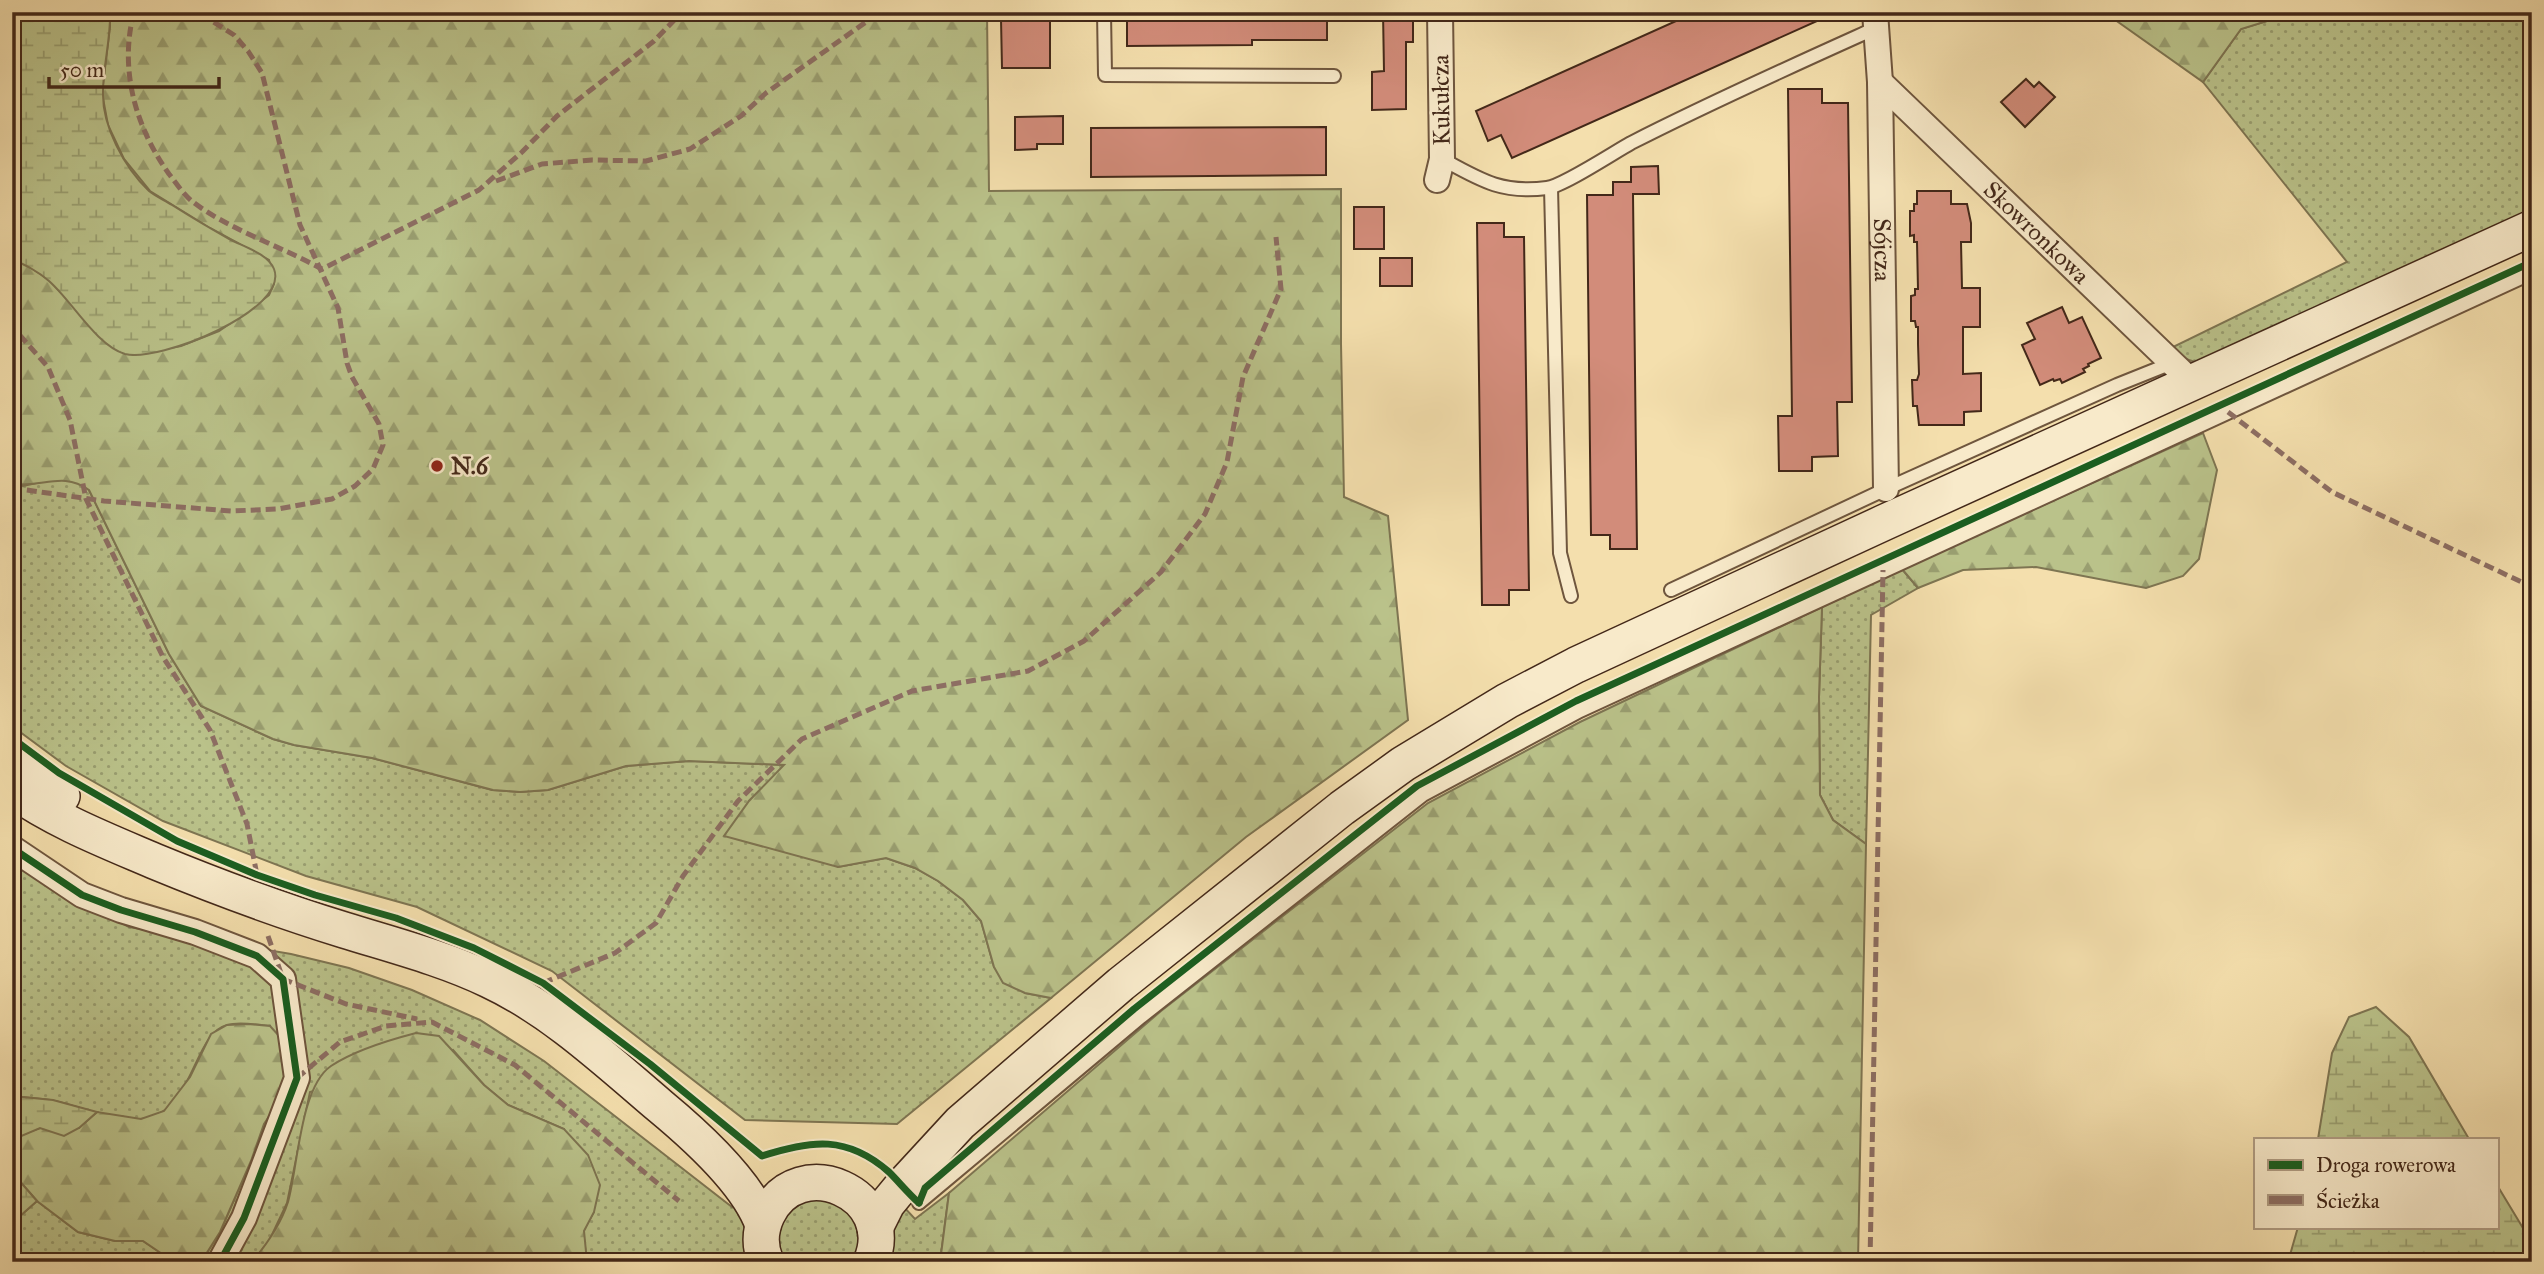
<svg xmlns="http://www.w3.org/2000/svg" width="2544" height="1274" font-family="'IM FELL Great Primer',serif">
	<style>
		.grass { fill: url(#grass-dots); stroke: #7e7552; stroke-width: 2 }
		.forest { fill: url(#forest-firs); stroke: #7e7552; stroke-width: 2 }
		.wetland { fill: url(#wetland-marsh); stroke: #7e7552; stroke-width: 2 }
		.building { fill: #d28c7a; stroke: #432819; stroke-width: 2 }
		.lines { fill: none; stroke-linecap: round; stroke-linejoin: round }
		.service-casing { stroke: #6f563e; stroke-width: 16 }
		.minor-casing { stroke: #6f563e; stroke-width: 28 }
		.secondary-casing { stroke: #432819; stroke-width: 38 }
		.path { stroke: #432819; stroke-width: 4.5; stroke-dasharray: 2 3.5; stroke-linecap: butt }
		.service { stroke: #f8eaca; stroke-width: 12 }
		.minor { stroke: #f8eaca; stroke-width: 24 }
		.secondary { stroke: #f8eaca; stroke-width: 35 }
		.quiet { stroke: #8d6e63; stroke-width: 5; stroke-dasharray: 10 5; stroke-linecap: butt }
		.cycleway-casing { stroke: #f8eaca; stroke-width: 11 }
		.cycleway { stroke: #1b5e20; stroke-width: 7 }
		.poi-dot { fill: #8f2418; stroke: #f8eaca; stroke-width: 2.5 }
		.labels { text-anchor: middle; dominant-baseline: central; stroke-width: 5; stroke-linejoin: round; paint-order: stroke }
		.street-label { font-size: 24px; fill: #432819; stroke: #f8eaca }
		.poi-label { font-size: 24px; font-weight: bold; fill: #432819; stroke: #f8eaca; text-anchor: start }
	</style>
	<defs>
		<pattern id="grass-dots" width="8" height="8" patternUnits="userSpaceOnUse" patternTransform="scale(1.75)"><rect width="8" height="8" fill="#bac28a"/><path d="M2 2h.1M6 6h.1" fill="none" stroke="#999e70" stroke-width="1.8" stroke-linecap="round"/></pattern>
		<pattern id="forest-firs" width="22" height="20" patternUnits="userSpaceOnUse" patternTransform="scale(1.75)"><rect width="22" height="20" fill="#bac28a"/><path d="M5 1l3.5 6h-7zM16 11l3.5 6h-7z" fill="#999e70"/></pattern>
		<pattern id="wetland-marsh" width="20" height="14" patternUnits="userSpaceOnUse" patternTransform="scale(1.75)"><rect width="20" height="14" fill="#bac28a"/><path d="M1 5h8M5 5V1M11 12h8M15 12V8" fill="none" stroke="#999e70"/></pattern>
	</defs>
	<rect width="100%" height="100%" fill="#f4dfad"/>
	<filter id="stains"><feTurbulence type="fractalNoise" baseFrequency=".00286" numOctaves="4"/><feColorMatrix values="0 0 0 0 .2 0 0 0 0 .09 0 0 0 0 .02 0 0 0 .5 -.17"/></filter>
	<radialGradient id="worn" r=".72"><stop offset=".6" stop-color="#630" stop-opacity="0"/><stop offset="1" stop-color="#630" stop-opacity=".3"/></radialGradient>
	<!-- grass -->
	<g class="grass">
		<polygon points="2296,12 2532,12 2532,213 2198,363 2186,359 2173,347 2347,262 2203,82 2241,29"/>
		<polygon points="55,479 77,481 89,490 169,654 201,706 273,739 294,745 372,758 492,790 520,792 548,790 626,766 689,761 785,765 749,801 838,867 886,858 915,868 938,881 963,900 981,921 994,967 1025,993 1051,998 897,1124 745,1120 552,971 417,907 306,876 163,821 66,766 12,726 12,484 23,486"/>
		<polygon points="1902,569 1918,588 1871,615 1866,844 1833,820 1820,795 1819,697 1822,607"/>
		<path d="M12 864 129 927 291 954 349 968 412 990 480 1020 544 1061 732 1207 738 1202 744 1210 748 1262H587L583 1231 594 1212 564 1129 508 1105 484 1085 453 1050 310 1092 287 1203 269 1241 252 1262H201L220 1232 251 1161 264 1124 282 1097 270 1026C257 1025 240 1021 227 1025 192 1034 194 1116 140 1119 113 1120 81 1107 55 1101 41 1098 26 1098 12 1096Z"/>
		<polygon points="949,1193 940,1262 889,1262 891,1229 902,1205 915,1219"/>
		<path d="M809 1199C816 1200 825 1199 832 1201 857 1208 864 1241 854 1262H782C775 1226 776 1218 809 1199Z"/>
		<polygon points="37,1201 78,1232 115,1241 143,1241 174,1262 12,1262 12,1217 19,1217"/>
	</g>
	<!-- forest -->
	<g class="forest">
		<path d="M110 12H987L989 191 1341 189V344L1344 497 1388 516 1408 720 1246 837 1051 998 1025 993 1003 983 994 967 981 921 963 900 938 881 915 868 886 858 838 867 724 836 749 801 784 765 689 761 626 766 548 790 520 792 493 790 372 758 294 745 273 739 201 706 169 654 89 490C62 471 43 488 12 484V259L28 266 49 280 110 345 133 355 181 346 219 331 251 309 269 295 274 284 269 260 210 228 150 191 124 159 108 125 102 93 110 27Z"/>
		<polygon points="2104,12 2296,12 2241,29 2203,82"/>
		<polygon points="2203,433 2217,470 2199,559 2183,576 2146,588 2036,567 1963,570 1918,588 1902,569"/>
		<polygon points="1822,607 1819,697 1820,795 1833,820 1866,844 1858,1262 940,1262 949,1193 1161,1011 1428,803 1580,722"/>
		<polygon points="248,1024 270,1026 281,1038 286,1076 282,1097 264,1124 251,1161 220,1232 201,1262 174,1262 143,1241 115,1241 78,1232 37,1201 16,1177 12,1169 12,1140 14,1137 40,1128 79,1128 97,1112 141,1119 164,1111 190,1077 211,1034 227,1025"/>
		<path d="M416 1033 439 1036 484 1085 508 1105 564 1129 588 1155 600 1185 594 1212 584 1231 587 1262H252C267 1244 281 1224 288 1202 298 1167 300 1087 331 1066 355 1050 389 1040 416 1033Z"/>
	</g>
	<!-- wetland -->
	<g class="wetland">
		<path d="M12 12H110C111 39 103 65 103 92 102 126 124 167 149 191 155 196 164 200 172 205 191 217 211 229 231 240 245 247 268 254 274 269 290 310 158 363 125 354 96 345 72 301 49 281 38 271 25 265 12 259Z"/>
		<polygon points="2376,1007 2409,1037 2469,1139 2318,1139 2332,1053 2349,1017"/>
		<polygon points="12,1096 53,1100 97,1112 79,1128 64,1136 40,1128 12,1140"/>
		<polygon points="12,1169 16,1177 37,1201 19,1217 12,1217"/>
		<polygon points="2497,1185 2532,1243 2532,1262 2288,1262 2298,1227 2497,1227"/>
	</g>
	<!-- building -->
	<g class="building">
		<polygon points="1127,12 1327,12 1327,40 1252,40 1252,45 1127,46"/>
		<polygon points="1383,12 1413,12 1413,42 1406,42 1406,109 1372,110 1372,72 1384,71"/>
		<polygon points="1696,12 1837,12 1512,158 1501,135 1488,141 1476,111"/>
		<polygon points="1001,19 1050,19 1050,68 1002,68"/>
		<polygon points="2026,79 2034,87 2039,82 2055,97 2025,127 2001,102"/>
		<polygon points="1788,89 1822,89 1822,103 1848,103 1852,402 1837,402 1838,456 1812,457 1812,471 1779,471 1778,416 1792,416"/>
		<polygon points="1063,116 1063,144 1037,144 1037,149 1015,150 1015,117"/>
		<polygon points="1326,127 1326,175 1091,177 1091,128"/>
		<polygon points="1658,166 1659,194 1633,194 1637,549 1610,549 1610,535 1591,535 1587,195 1613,195 1613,182 1631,182 1631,167"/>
		<polygon points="1917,191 1951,191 1951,204 1967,204 1971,223 1971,242 1961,242 1962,288 1980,288 1980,327 1963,327 1963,374 1981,373 1981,411 1964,412 1964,425 1919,425 1917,406 1913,406 1912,380 1917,380 1919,374 1918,344 1918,327 1916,327 1915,321 1911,321 1911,296 1915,295 1915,289 1918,289 1917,242 1914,242 1914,235 1910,236 1910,211 1914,211 1914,204 1917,204"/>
		<rect x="1354" y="207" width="30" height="42"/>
		<polygon points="1477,223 1504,223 1504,237 1524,237 1529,590 1509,590 1509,605 1482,605"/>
		<rect x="1380" y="258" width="32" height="28"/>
		<polygon points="2062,307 2069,323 2082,317 2101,358 2088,364 2089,366 2083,369 2085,372 2062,383 2060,379 2054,381 2053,379 2040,385 2022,345 2035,339 2027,323"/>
	</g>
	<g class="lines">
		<defs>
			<g id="service">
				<polyline points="1104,12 1105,75 1334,76"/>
				<path d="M1442 159C1480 180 1502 194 1547 188 1563 186 1613 153 1631 143 1711 102 1794 65 1876 28"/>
				<polyline points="1551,188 1560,553 1571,596"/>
				<polyline points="1671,590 1886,489 2117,385 2172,363"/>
				<polyline points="919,1203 1141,1017 1423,795 1580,711 2532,273"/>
			</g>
			<g id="minor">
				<path id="s1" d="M1875 12 1880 82 1886 489"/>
				<path id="s2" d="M1880 82 2193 383"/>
				<polyline points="1437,180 1442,159 1440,12"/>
				<polyline points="12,848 82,895 121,910 195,932 257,956 283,979 297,1078 244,1218 220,1262"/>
			</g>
			<g id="secondary">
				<polyline points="12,760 62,796"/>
				<path d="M12 790C56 821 105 840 154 861 217 887 279 910 344 930 392 945 443 958 489 980 553 1010 607 1061 660 1106 695 1135 748 1183 763 1225"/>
				<polyline points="875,1228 887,1204 901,1187 960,1123 1121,984 1342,808 1403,764 1507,701 1576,665 1883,523 2532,228"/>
				<path d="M766 1262C759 1246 760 1230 767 1215 798 1149 900 1194 871 1262"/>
			</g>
		</defs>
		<!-- service casing -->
		<use href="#service" class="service-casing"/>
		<!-- minor casing -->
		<use href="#minor" class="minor-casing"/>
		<!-- secondary casing -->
		<use href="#secondary" class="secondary-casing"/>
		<!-- path -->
		<path class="path" d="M762 1156C812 1140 837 1136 882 1168"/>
		<!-- service -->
		<use href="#service" class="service"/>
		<!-- minor -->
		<use href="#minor" class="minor"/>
		<!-- secondary -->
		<use href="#secondary" class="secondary"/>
		<!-- quiet -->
		<g class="quiet">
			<path d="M134 12C119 69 135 126 169 174 176 183 184 195 193 202 228 229 282 247 322 269L479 190 522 152 557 116 654 41 682 12"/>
			<polyline points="496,181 542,164 592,160 646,161 690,149 741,116 766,93 880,12"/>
			<polyline points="12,322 17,332 48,367 70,420 86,499 163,657 210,730 247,824 257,875"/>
			<polyline points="2228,412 2332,492 2532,587"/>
			<polyline points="12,488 104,501 231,511 278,509 332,499 355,486 373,469 383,445 379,424 352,377 347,363 338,308 300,225 262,73 248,51 234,35 198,12"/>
			<polyline points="268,936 283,979 346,1004 417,1019"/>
			<polyline points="543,983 615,953 656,923 683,876 738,801 802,739 912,691 1028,671 1084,641 1161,572 1205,514 1227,462 1243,377 1281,289 1276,237"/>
			<polyline points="297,1078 340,1042 386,1026 432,1022 515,1065 679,1201"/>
			<polyline points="1870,1262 1883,570"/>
		</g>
		<defs>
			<g id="cycleway">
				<path d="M12 738 59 773 177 841 257 875 315 895 396 918 474 948 543 983 650 1064 762 1156C811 1140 847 1135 889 1172 899 1182 908 1193 919 1203"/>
				<polyline points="12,848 82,895 121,910 195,932 257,956 283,979 297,1078 244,1218 220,1262"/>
				<polyline points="919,1203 925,1188 1134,1009 1417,786 1576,701 2532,262"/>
			</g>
		</defs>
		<!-- cycleway casing -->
		<use href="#cycleway" class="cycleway-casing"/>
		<!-- cycleway -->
		<use href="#cycleway" class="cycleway"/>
	</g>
	<!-- markers -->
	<circle class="poi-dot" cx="437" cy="466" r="7"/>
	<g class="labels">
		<!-- street labels -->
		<g class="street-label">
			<text transform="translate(1441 100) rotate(-91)">Kukułcza</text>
			<text stroke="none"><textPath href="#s2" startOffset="217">Skowronkowa</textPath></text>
			<text stroke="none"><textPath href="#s1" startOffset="238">Sójcza</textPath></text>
		</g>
		<!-- poi labels -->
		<g class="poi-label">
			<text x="451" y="466">N.6</text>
		</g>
	</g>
	<!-- margin -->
	<rect width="2544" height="1274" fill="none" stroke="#f4dfad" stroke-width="42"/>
	<rect x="14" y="14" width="2516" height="1246" fill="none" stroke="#432819" stroke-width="3.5"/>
	<rect x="21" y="21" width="2502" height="1232" fill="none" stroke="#432819" stroke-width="2"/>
	<!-- legend -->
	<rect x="2254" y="1138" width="245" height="91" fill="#f8eaca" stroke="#b09c83" stroke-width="2"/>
	<rect x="2268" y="1160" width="35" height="10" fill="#1b5e20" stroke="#b09c83" stroke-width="2"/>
	<text x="2316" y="1172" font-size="21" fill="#432819">Droga rowerowa</text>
	<rect x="2268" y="1195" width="35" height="10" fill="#8d6e63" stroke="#b09c83" stroke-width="2"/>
	<text x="2316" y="1208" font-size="21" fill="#432819">Ścieżka</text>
	<!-- scale -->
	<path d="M49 77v10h170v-10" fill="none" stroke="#432819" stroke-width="3.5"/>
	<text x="60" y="77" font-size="21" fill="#432819" stroke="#f8eaca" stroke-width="5" paint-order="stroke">50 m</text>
	<rect width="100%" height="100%" filter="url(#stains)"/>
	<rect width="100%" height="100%" fill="url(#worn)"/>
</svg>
